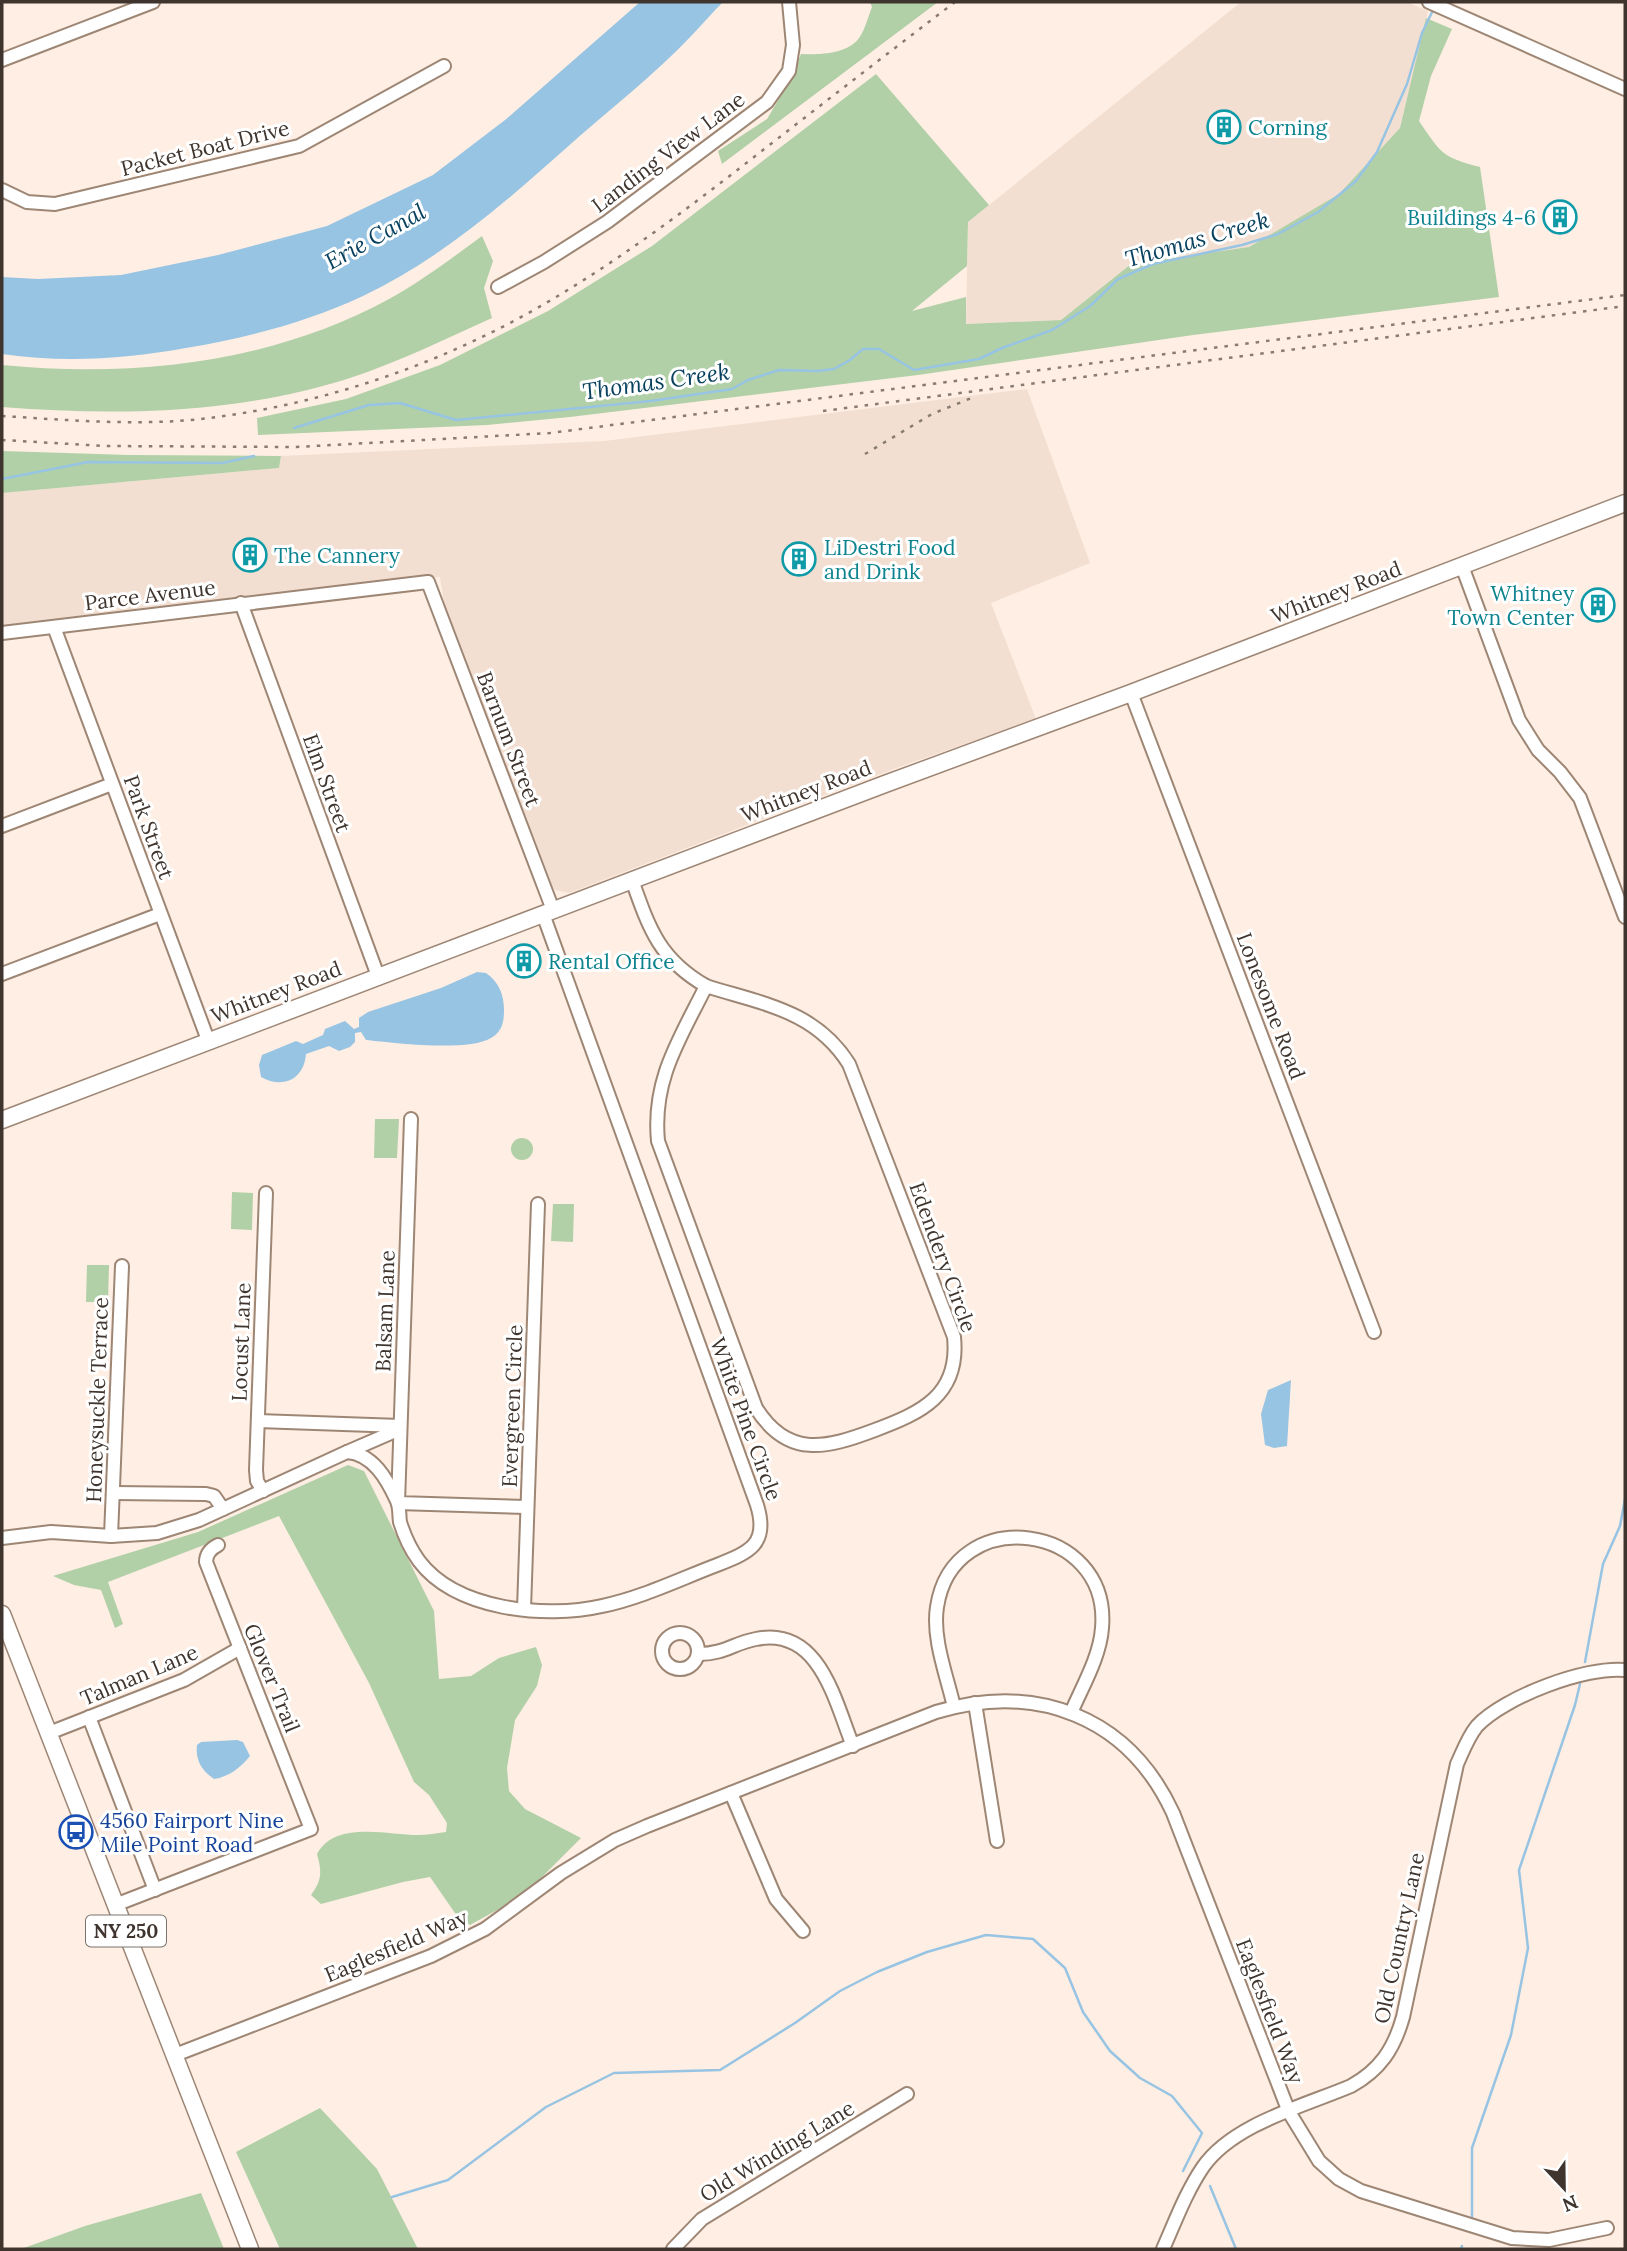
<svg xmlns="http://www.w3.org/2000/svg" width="1627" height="2251" font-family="Lora,serif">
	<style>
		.built { fill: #f3dfd1 }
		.green { fill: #b1d0a7 }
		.water { fill: #97c4e3 }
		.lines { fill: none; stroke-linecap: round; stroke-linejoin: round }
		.stream { stroke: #97c4e3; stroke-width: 2.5 }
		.minor-casing { stroke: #9e8675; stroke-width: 16 }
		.major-casing { stroke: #9e8675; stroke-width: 19 }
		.minor { stroke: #fff; stroke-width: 12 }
		.major { stroke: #fff; stroke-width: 16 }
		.rail { stroke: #877b72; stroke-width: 2.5; stroke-dasharray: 3.5 7; stroke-linecap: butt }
		.labels { text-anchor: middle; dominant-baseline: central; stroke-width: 6; stroke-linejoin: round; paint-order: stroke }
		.shield { fill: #fff; stroke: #79726d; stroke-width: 2 }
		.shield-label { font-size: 19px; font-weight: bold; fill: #3f352e }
		.culture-label { font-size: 21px; fill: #0d838f; stroke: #fff; text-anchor: start }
		.street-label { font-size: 21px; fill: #3f352e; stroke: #fff }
		.transit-label { font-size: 21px; fill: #164399; stroke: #fff; text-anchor: start }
		.water-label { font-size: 23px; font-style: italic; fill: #07415f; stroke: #fff }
	</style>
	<rect width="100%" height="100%" fill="#ffeee3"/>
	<!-- built -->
	<g class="built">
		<polygon points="1241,2 1407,2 1428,11 1400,128 1339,194 1249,247 1131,264 1061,320 966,324 968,222"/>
		<polygon points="1027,389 1090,563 991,603 1036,719 899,767 569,893 555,890 552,885 445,609 440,577 2,627 2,493 279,468 281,456 604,441"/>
	</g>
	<!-- green -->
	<g class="green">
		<path d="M870 2H938L722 164 718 151 767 119 789 82 801 54C818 55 848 54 859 38 865 30 868 17 872 7Z"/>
		<path d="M1426 18 1452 29 1431 76 1419 121C1441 153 1441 157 1480 167L1499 297 1193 335 918 375 570 417 487 425 258 435 257 418 346 399 440 365 548 311 652 246 876 74 989 205 968 222 967 266 912 311 966 297V324L1061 320 1131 264 1249 247 1339 194 1400 128Z"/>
		<path d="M482 236 493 261 484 288 492 318C445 339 399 362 350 378 237 414 119 416 2 407V365C133 378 272 363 389 299 422 281 452 258 482 236Z"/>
		<polygon points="2,451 130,455 281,456 279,468 2,493"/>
		<polygon points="375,1119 399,1119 397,1158 374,1158"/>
		<circle cx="522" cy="1149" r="11"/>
		<polygon points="232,1192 253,1193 252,1230 231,1229"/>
		<polygon points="553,1204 574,1204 573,1242 551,1241"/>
		<polygon points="87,1265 109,1265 108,1302 86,1302"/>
		<path d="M348 1465 364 1471 434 1611 439 1679 471 1676 499 1658 536 1647 542 1665 537 1686 515 1720 507 1768 509 1791 525 1809 581 1838 539 1880 499 1909 470 1925 455 1913 430 1877 403 1882 321 1904 311 1895C322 1880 322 1872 317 1854 335 1820 388 1835 418 1835 427 1835 437 1833 446 1832L447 1823 429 1795 414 1782 369 1683 279 1516 108 1582 123 1624 115 1628 101 1590 74 1585 53 1576 198 1532Z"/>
		<polygon points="320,2108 377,2169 418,2249 280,2249 236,2152"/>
		<polygon points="201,2193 224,2249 21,2249 85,2226"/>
	</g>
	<!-- water -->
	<g class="water">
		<path d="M640 2H723C713 12 704 22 694 33 655 75 607 111 564 150 502 205 439 260 363 296 307 322 247 338 186 348 125 359 64 363 2 354V277L38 279 121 275 218 255 327 226 433 175 505 120Z"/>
		<path d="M477 972 486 973C499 982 504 995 504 1010 504 1022 502 1032 491 1038 468 1052 394 1043 366 1040L361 1032 355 1033V1042L350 1047 339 1051 329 1046 306 1054C304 1080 282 1089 261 1077L259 1065 262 1055 296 1041 303 1044 323 1035 325 1029 345 1021 354 1029 359 1027V1018L368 1012 441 988Z"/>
		<polygon points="1291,1380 1287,1446 1274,1448 1265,1445 1261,1414 1268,1390"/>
		<path d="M237 1740 243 1742 250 1756C241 1767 229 1777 214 1779 202 1771 195 1760 197 1745L201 1742Z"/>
	</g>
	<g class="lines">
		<!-- stream -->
		<g class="stream">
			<polyline points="294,428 369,405 400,403 456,420 651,401 732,389 748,380 779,370 818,371 834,369 850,360 863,349 879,349 914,370 979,359 1002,348 1052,330 1090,306 1118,279 1153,264 1242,245 1278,234 1318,212 1356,181 1377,152 1407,84 1422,33 1434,8"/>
			<polyline points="2,479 88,462 222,463 254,456"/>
			<polyline points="1585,1662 1603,1564 1620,1526 1625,1499"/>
			<polyline points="1210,2186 1236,2249"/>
			<polyline points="392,2197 448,2180 546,2107 614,2073 720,2070 795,2023 840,1991 877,1972 927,1952 986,1935 1033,1939 1065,1968 1083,2012 1110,2051 1140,2078 1172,2096 1202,2133 1183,2171"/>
			<polyline points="1472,2219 1472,2148 1511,2035 1528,1948 1519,1870 1575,1705 1580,1684"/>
			<polyline points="1461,2249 1462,2246"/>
		</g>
		<defs>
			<g id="minor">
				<polyline points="1429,2 1625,89"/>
				<polyline points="2,60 153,2"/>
				<polyline points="2,190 27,202 55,204 299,146 444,66"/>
				<polyline points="498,287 544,262 607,222 767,102 789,71 793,45 789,2"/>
				<polyline points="1462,566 1519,720 1538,750 1560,772 1580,798 1625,917"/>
				<polyline points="241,603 378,976"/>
				<polyline points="54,627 208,1040"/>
				<polyline points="2,633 428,582 553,910"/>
				<polyline points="1131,693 1374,1332"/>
				<polyline points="2,826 112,784"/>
				<path d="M632 880C649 928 659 959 706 986"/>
				<polyline points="2,974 160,914"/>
				<path d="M706 986C762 1004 815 1010 849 1064L954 1337C960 1395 921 1413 875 1430 827 1448 788 1459 756 1408L658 1141C652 1079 680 1039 706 986Z"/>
				<polyline points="411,1119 398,1503 527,1507"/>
				<polyline points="258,1421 400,1426"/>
				<polyline points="347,1452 400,1429"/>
				<polyline points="263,1491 257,1481 256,1470 266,1193"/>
				<polyline points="113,1493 206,1494 214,1496 223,1509"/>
				<polyline points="111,1536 122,1266"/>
				<path d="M2 1538 51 1532 111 1536 157 1533 199 1520 347 1452C373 1454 387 1479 397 1501 400 1508 399 1516 400 1522 404 1535 411 1550 419 1561 456 1610 545 1619 602 1606 641 1598 680 1579 717 1565 750 1552 769 1544 757 1505L543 914"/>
				<polyline points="524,1609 538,1204"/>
				<circle cx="680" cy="1651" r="18"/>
				<path d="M699 1654C724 1654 734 1643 756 1639 820 1626 835 1702 853 1746"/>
				<polyline points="975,1703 997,1841"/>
				<path d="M954 1707C947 1676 932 1639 937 1607 953 1502 1111 1522 1102 1628 1100 1657 1082 1687 1071 1713"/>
				<polyline points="89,1717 155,1890"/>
				<polyline points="49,1733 184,1680 240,1648"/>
				<polyline points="731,1793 776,1899 803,1931"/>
				<path d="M115 1905 311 1829 206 1562C206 1554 210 1549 218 1545"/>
				<path d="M175 2055 431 1956 485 1929 561 1873 615 1840 647 1826 936 1712C1036 1682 1128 1716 1173 1813L1289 2112 1319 2161 1339 2179 1361 2191 1512 2238 1549 2240 1607 2228"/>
				<polyline points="673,2249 702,2219 907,2094"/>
				<path d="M1163 2249C1175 2222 1186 2192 1203 2167 1233 2124 1304 2106 1351 2086 1380 2070 1394 2049 1403 2017L1457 1764C1463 1751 1468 1737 1477 1726 1504 1697 1586 1666 1625 1670"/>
			</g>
			<g id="major">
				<polyline points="2,1120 885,784 1131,693 1625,503"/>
				<polyline points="2,1614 250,2249"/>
			</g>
		</defs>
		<!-- minor casing -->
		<use href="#minor" class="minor-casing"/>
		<!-- major casing -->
		<use href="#major" class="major-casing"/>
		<!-- minor -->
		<use href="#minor" class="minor"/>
		<!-- major -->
		<use href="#major" class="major"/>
		<!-- rail -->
		<g class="rail">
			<polyline points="823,411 1625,306"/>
			<path d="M2 416C68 420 135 426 201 419 314 406 424 370 523 316 605 271 681 214 754 157 821 105 888 53 955 2"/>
			<polyline points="2,440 105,446 296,447 550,433 1625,295"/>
			<polyline points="865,454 932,414 974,397"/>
		</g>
	</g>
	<!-- icons -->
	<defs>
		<symbol id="building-ring" viewBox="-11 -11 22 22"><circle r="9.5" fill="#fff" stroke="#0f9aa8" stroke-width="1.5"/><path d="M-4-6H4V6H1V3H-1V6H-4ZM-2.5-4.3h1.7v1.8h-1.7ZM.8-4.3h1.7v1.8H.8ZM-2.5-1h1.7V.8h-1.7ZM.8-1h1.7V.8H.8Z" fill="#0f9aa8"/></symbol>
		<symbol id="bus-ring" viewBox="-11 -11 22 22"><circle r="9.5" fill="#fff" stroke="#1a4fb4" stroke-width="1.5"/><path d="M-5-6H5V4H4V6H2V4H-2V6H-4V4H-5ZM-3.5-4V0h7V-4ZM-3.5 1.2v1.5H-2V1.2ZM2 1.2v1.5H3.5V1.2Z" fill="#1a4fb4"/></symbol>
	</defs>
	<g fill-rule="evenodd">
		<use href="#building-ring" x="1205" y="108" width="38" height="38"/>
		<use href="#building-ring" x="1541" y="198" width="38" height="38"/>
		<use href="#building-ring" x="231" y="536" width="38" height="38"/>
		<use href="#building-ring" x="780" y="540" width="38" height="38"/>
		<use href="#building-ring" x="1579" y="586" width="38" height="38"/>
		<use href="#building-ring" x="505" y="942" width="38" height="38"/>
		<use href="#bus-ring" x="57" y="1813" width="38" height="38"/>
	</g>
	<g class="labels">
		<!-- shield labels -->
		<rect class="shield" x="86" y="1915.5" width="80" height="31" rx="5"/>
		<g class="shield-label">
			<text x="126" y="1931">NY 250</text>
		</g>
		<!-- culture labels -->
		<g class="culture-label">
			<text x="1248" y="127">Corning</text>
			<text x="1536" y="217" text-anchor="end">Buildings 4-6</text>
			<text x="824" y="547">LiDestri Food<tspan x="824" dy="24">and Drink</tspan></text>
			<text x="274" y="555">The Cannery</text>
			<text x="1574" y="593" text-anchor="end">Whitney<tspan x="1574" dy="24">Town Center</tspan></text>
			<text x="548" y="961">Rental Office</text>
		</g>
		<!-- street labels -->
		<g class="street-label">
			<text transform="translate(205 148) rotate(-14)">Packet Boat Drive</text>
			<text transform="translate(668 152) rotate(-37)">Landing View Lane</text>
			<text transform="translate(1336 592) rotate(-21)">Whitney Road</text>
			<text transform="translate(150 595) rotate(-7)">Parce Avenue</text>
			<text transform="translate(509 739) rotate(69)">Barnum Street</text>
			<text transform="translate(327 783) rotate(70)">Elm Street</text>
			<text transform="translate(806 791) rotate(-21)">Whitney Road</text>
			<text transform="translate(149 827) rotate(70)">Park Street</text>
			<text transform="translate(276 992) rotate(-21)">Whitney Road</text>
			<text transform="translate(1271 1006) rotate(69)">Lonesome Road</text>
			<text transform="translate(943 1257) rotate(70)">Edendery Circle</text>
			<text transform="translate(385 1311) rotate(-88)">Balsam Lane</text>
			<text transform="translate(241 1342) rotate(-88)">Locust Lane</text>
			<text transform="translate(97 1400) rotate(-88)">Honeysuckle Terrace</text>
			<text transform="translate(512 1406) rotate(-88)">Evergreen Circle</text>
			<text transform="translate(746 1419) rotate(70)">White Pine Circle</text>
			<text transform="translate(139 1675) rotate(-23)">Talman Lane</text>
			<text transform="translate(272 1678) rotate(68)">Glover Trail</text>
			<text transform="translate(1399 1938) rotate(-78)">Old Country Lane</text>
			<text transform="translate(396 1946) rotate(-23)">Eaglesfield Way</text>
			<text transform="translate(1270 2011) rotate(69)">Eaglesfield Way</text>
			<text transform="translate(777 2151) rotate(-31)">Old Winding Lane</text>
		</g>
		<!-- transit labels -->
		<g class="transit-label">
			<text x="100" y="1820">4560 Fairport Nine<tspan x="100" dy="24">Mile Point Road</tspan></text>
		</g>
		<!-- water labels -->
		<g class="water-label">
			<text transform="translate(375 236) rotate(-29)">Erie Canal</text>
			<text transform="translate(1197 239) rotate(-16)">Thomas Creek</text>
			<text transform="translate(656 381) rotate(-8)">Thomas Creek</text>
		</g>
	</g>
	<!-- border -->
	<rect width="1627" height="2251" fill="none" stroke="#3f352e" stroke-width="7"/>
	<!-- north arrow -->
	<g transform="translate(1564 2188) rotate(158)" stroke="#ffffff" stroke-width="5" paint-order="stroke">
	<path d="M0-5L12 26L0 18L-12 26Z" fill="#3f352e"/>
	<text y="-10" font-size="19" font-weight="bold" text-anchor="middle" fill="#3f352e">N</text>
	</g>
</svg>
